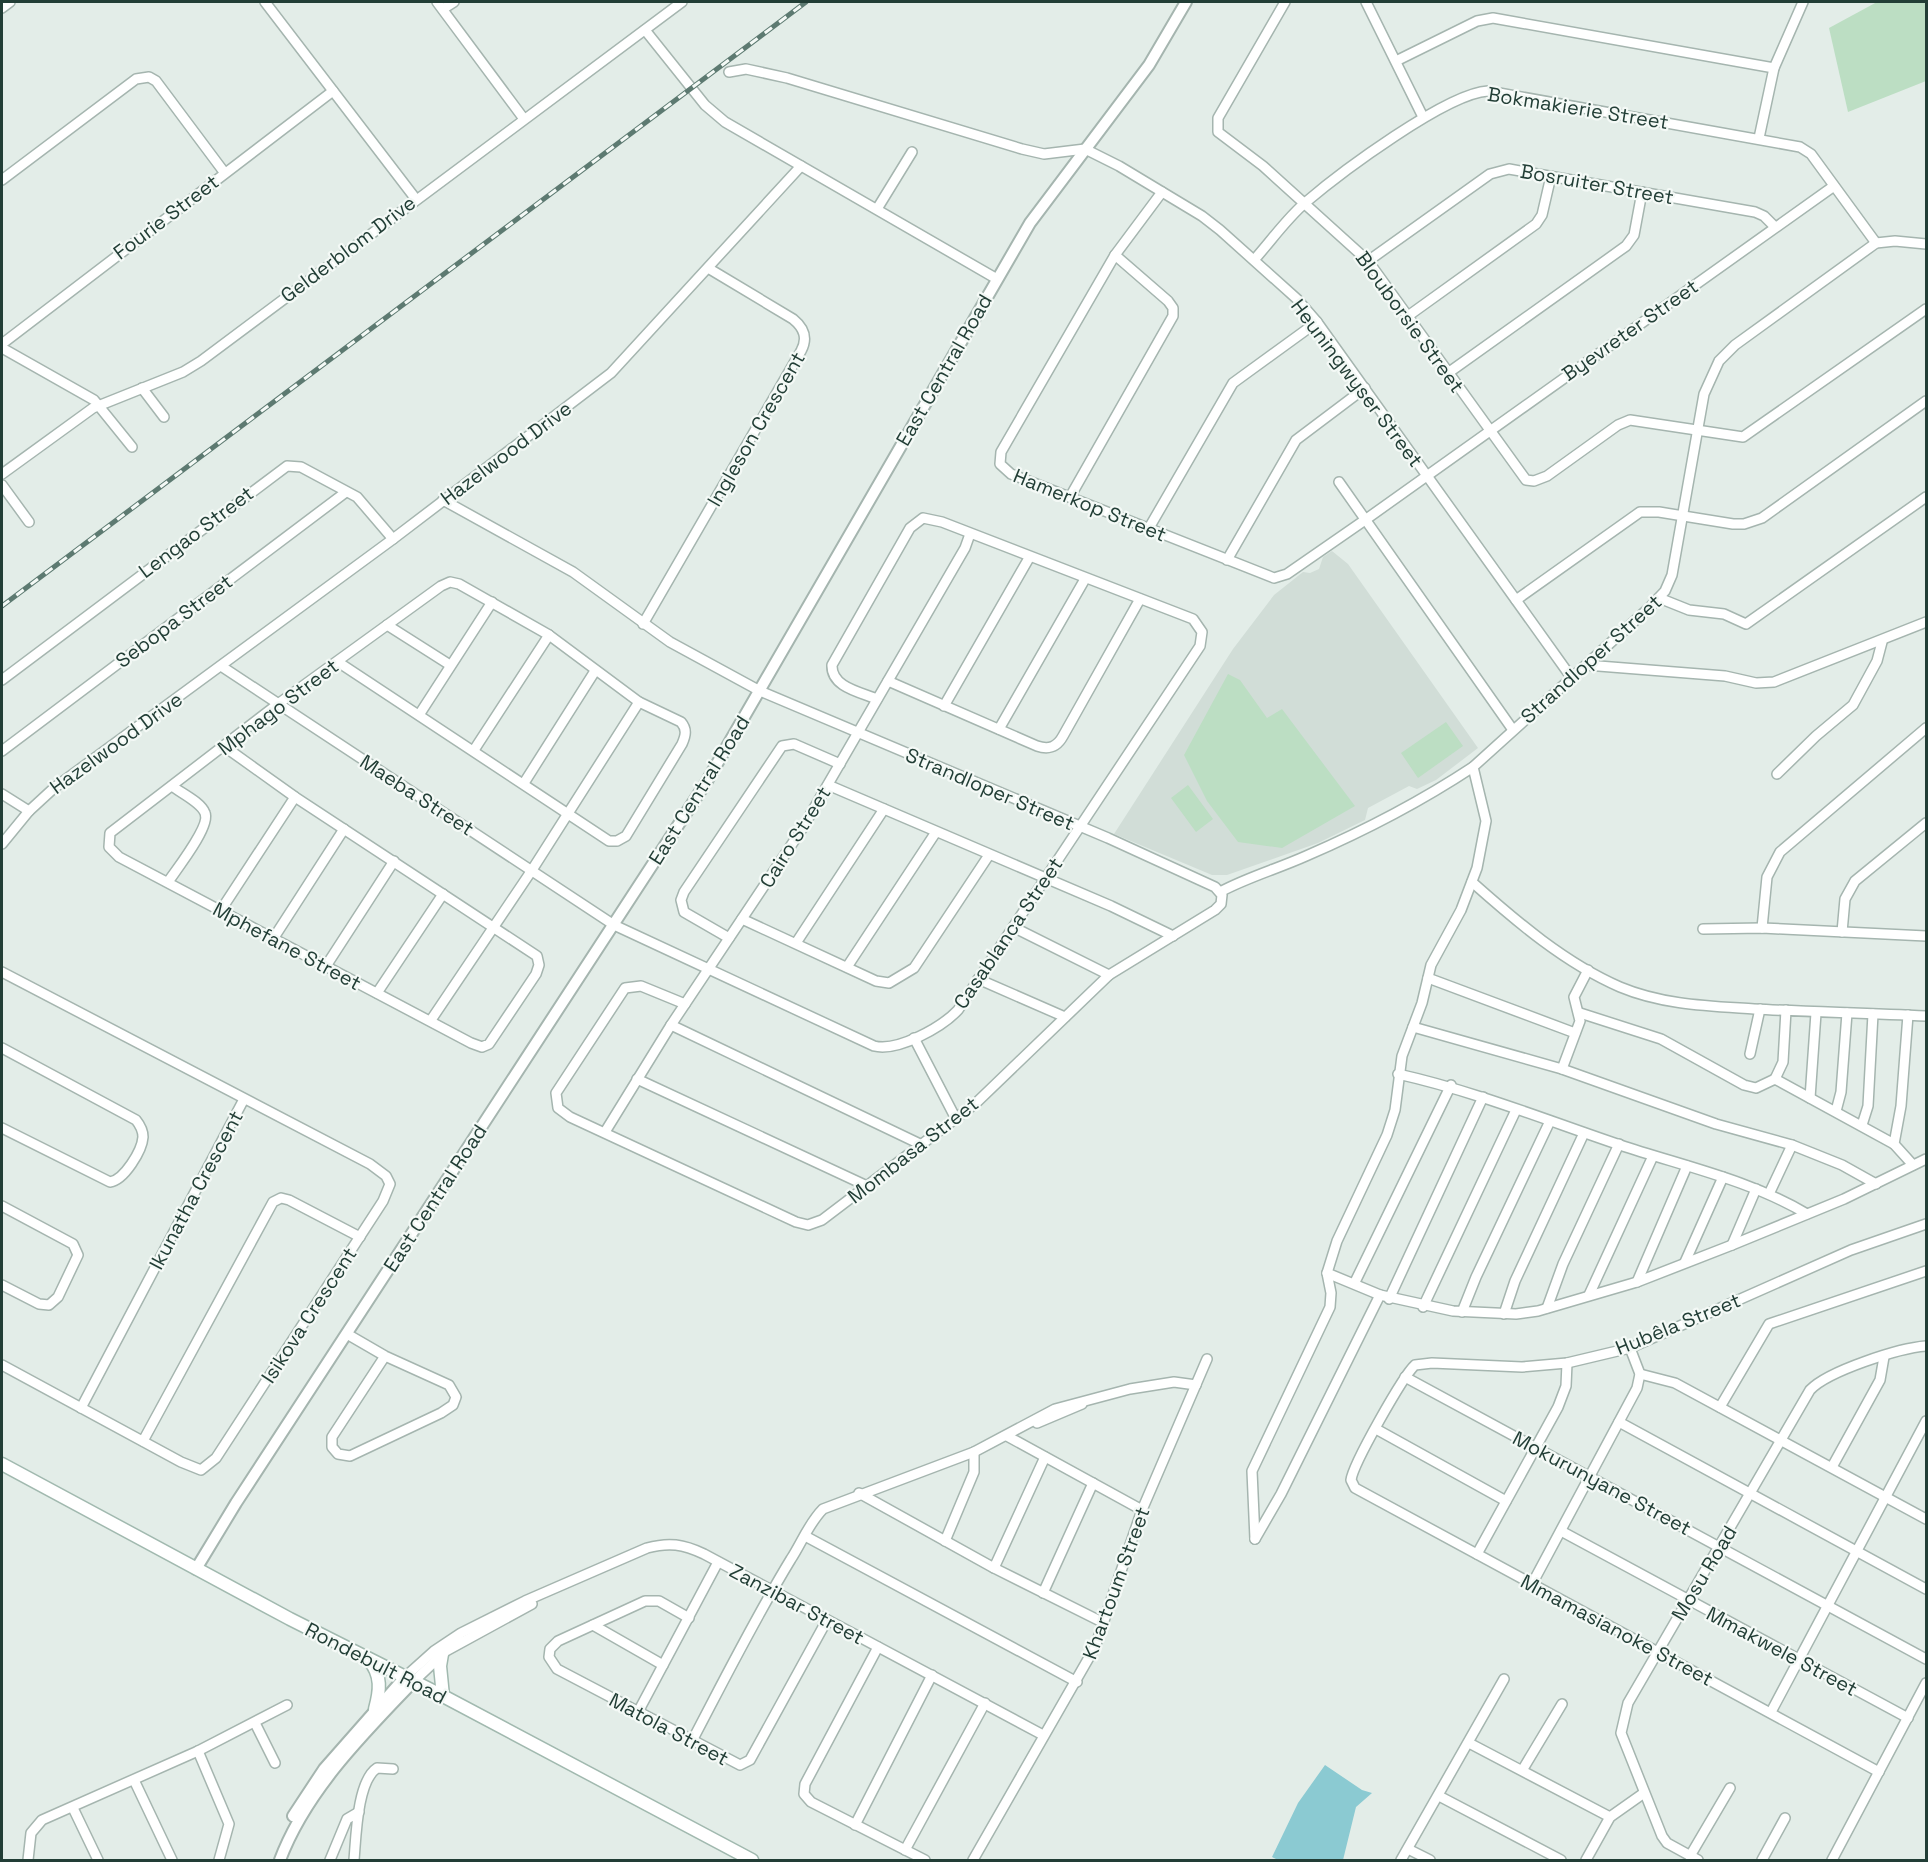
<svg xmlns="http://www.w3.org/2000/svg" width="1928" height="1862" font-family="'Space Grotesk',sans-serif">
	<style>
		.built { fill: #d1ddd7 }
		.green { fill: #bcdec3 }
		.water { fill: #8bcad2 }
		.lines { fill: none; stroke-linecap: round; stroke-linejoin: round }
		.minor-casing { stroke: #a5b5af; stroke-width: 12 }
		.tertiary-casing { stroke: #a5b5af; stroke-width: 14 }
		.secondary-casing { stroke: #a1b9af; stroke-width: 15 }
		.minor { stroke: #fff; stroke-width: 9 }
		.tertiary { stroke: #fff; stroke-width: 10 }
		.secondary { stroke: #fff; stroke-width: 12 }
		.rail-casing { stroke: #5d7a71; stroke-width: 5 }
		.rail { stroke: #f4f9f6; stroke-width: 3; stroke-dasharray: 9; stroke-linecap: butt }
		.labels { text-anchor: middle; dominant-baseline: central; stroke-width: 4.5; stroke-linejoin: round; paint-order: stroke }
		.street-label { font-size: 20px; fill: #223e36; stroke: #f4f9f6 }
	</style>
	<rect width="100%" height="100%" fill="#e3ede8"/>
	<!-- built -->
	<polygon class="built" points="1332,551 1348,564 1478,748 1436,780 1417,789 1409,786 1368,808 1365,820 1318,843 1227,875 1212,875 1114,834 1233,649 1274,595 1303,572 1310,573 1319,569 1323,557"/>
	<!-- green -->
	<g class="green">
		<polygon points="1877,2 1926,2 1926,81 1848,112 1829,28"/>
		<polygon points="1228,674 1240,680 1267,718 1282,709 1355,806 1282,848 1238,842 1207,801 1184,755"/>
		<polygon points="1446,722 1463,746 1418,778 1401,753"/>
		<polygon points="1188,785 1213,819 1196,832 1171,798"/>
	</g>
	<!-- water -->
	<polygon class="water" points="1325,1765 1362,1790 1372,1793 1356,1807 1343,1860 1278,1860 1272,1857 1298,1803"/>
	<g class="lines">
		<defs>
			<g id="minor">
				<polyline points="265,2 415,198"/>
				<polyline points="437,2 524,119"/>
				<polyline points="1285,2 1218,118 1218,132 1263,166 1368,261 1526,480 1534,481 1547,476 1618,425 1630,420 1743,437 1926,309"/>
				<polyline points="1366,2 1423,117"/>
				<polyline points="2,8 10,2"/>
				<polyline points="443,9 454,2"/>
				<polyline points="645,30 705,105 725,122 997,279"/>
				<polyline points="1396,61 1477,21 1493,18 1774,68"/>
				<polyline points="729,72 746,69 787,78 1022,149 1044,154 1085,149 1119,166 1202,216 1220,230 1297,299 1317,322 1571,677"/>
				<polyline points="1759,138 1774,68 1803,2"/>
				<polyline points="2,180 136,79 149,77 156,81 224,172"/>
				<polyline points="1162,192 1115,255 1001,452 1000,464 1011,474 1274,578 1287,574 1365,520 1834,186"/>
				<polyline points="877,209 912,152"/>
				<path d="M1254 260C1271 241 1287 218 1306 202 1340 173 1447 93 1488 91L1800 147 1811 154 1876 243"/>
				<polyline points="1368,261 1490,174 1509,169 1755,212 1764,216 1775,227"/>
				<polyline points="1408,316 1536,224 1542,215 1551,176"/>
				<polyline points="2,344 333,91"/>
				<polyline points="2,348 94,400 132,447"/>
				<polyline points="1448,373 1626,246 1634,235 1642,192"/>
				<polyline points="142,388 164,417"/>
				<polyline points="2,474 93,408 183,372 201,361 682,2"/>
				<polyline points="1339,482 1513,730"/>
				<polyline points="2,485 29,522"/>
				<polyline points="1070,497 1173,316 1173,308 1168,301 1115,255"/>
				<polyline points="443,500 573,572 670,642 760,691 1108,838 1215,887 1222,895 1221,904 1215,910 1109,975 976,1103 822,1220 808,1225 796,1222 570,1117 558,1108 556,1093 625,988 641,986 685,1004"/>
				<polyline points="1149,528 1233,383 1317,322"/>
				<polyline points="1227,560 1296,440 1365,388"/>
				<polyline points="1659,598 1689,610 1724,614 1746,624 1926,497"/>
				<polyline points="1516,600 1640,512 1659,512 1733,524 1744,524 1762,518 1926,401"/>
				<path d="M643 624 801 351C808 338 804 328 793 319L708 268"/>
				<polyline points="387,625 450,665"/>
				<polyline points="1586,665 1725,676 1756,683 1774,682 1926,622"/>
				<path d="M221 666 614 925 874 1046C898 1052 942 1027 958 1010L1200 646 1202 632 1193 619 942 522 923 518 910 528 832 665C831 687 860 692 877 699"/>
				<polyline points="2,680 287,466 301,467 357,497 393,539"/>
				<path d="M888 681 1037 746C1049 750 1057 747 1063 736L1140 599"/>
				<polyline points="944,706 1029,558"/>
				<polyline points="419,715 492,602"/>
				<polyline points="999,729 1085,579"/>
				<path d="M225 747 295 797 537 956 539 965 536 974 489 1044 482 1047 471 1043 119 857 109 847 110 833 278 704 441 586 450 582 459 584 549 635 639 702 681 722C687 729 686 735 682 744L626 836 617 841H609L338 662"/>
				<polyline points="474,750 549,635"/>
				<polyline points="2,751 346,492"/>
				<polyline points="1777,774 1816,736 1853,705 1877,661 1882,642"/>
				<polyline points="524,783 595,671"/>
				<polyline points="828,785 1111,906 1173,936"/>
				<polyline points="2,794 29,811"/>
				<polyline points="2,844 29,811 54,788 393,539 611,373 801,166"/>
				<path d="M168 882C176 870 211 826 205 813 201 802 181 793 172 786"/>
				<path d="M1472 882C1517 922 1565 963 1620 987 1663 1005 1709 1006 1754 1009 1812 1012 1869 1013 1926 1016"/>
				<path d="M1220 892C1248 877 1277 869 1306 856 1364 831 1420 802 1473 767L1649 608 1665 591 1672 575 1704 394 1719 361 1735 345 1876 243 1895 241 1926 244"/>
				<polyline points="221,910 295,797"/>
				<polyline points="742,919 876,981 889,983 914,968 989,855"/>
				<polyline points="1013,927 1109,975"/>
				<polyline points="1762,928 1767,877 1780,852 1926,728"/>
				<polyline points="1703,929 1762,928 1926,936"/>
				<polyline points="1842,932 1845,899 1855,881 1926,823"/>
				<polyline points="729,938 684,912 681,900 684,892 782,746 794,744 840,764"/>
				<polyline points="273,939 344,829"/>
				<polyline points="796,943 884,809"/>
				<polyline points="326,966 394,861"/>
				<polyline points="847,967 936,832"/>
				<polyline points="2,972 370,1164 386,1176 390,1184 383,1201 216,1458 201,1470 181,1462 2,1365"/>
				<polyline points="1428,978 1575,1033"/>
				<polyline points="978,979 1065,1017"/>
				<polyline points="377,993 443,894"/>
				<polyline points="1580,1013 1661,1039 1744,1085 1756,1088 1775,1079 1894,1144"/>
				<polyline points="1908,1015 1901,1106 1894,1144 1913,1165"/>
				<polyline points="431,1020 532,870 639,702"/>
				<polyline points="671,1025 922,1145"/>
				<polyline points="1413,1027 1562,1069 1716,1124 1792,1145 1842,1165 1876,1184"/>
				<polyline points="914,1038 956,1119"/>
				<path d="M2 1048 136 1120C140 1125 143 1130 143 1137 142 1151 124 1180 110 1182L2 1128"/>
				<polyline points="1750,1054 1760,1009"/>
				<polyline points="1562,1069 1580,1021 1574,997 1588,970"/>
				<path d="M1398 1074C1474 1091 1546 1120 1620 1145 1683 1166 1750 1180 1807 1214"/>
				<polyline points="637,1079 867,1186"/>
				<polyline points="1775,1079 1783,1062 1786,1010"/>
				<polyline points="1810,1098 1816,1013"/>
				<polyline points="1836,1111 1841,1092 1847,1013"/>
				<polyline points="1862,1125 1868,1106 1873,1014"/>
				<polyline points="605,1132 671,1025 802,829 965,548 970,534"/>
				<polyline points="1769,1194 1792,1145"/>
				<polyline points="2,1206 73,1244 78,1255 58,1297 49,1305 39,1304 2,1285"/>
				<polyline points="1732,1245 1756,1189"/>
				<polyline points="1685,1262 1723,1177"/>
				<polyline points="1355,1282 1451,1085"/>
				<polyline points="1637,1282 1687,1166"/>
				<polyline points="1380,1295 1327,1273 1337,1241 1387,1135 1395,1110 1402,1056 1422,1003 1431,965 1461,910 1477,868 1486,821 1473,767"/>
				<polyline points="1589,1295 1653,1156"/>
				<polyline points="1389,1299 1483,1097"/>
				<polyline points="1423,1307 1516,1110"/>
				<polyline points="1547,1308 1563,1264 1619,1144"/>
				<polyline points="1462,1312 1476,1277 1550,1121"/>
				<polyline points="1504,1314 1515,1281 1584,1133"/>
				<polyline points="347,1334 385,1356 449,1385 456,1397 453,1405 441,1413 350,1456 338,1454 332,1447 332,1437 385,1356"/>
				<polyline points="1640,1374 1675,1383 1926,1519"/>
				<polyline points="1405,1377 1926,1659"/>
				<polyline points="1720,1407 1769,1324 1926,1271"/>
				<polyline points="81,1408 244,1099"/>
				<polyline points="1619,1422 1926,1589"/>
				<polyline points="1037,1423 1082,1404"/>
				<polyline points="1376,1429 1506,1501"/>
				<polyline points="1007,1436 1142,1510"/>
				<polyline points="143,1441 273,1202 281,1198 289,1200 360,1237"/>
				<polyline points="1832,1467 1880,1380 1884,1357"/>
				<polyline points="859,1493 994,1568 1104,1623"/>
				<polyline points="1561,1531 1908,1718"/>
				<polyline points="805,1536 1077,1682"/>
				<polyline points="1255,1539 1281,1494 1380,1295 1453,1311 1516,1314 1538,1311 1637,1282 1732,1245 1844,1199 1926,1159"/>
				<polyline points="1255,1539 1252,1471 1330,1307 1331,1293 1327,1273"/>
				<polyline points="945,1541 974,1472 974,1452"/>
				<polyline points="1477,1554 1558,1407 1566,1386 1567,1363"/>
				<polyline points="994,1568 1045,1457"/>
				<polyline points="1532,1584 1637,1388 1640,1374 1630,1348"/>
				<polyline points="1043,1593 1093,1483"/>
				<polyline points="689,1618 659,1601 645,1601 558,1641 550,1649 549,1657 557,1669 740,1765 750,1760 827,1620"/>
				<polyline points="593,1625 663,1665"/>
				<polyline points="878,1647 805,1784 804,1794 811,1802 925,1860"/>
				<path d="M405 1677 434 1651 461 1633 525 1601 647 1548C669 1542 683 1544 704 1554L1043 1735"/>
				<polyline points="414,1681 446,1651 532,1604"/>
				<polyline points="638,1712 718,1562"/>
				<polyline points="1771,1712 1926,1421"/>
				<polyline points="255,1723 275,1763"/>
				<path d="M692 1741C724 1680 755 1618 791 1559 802 1542 809 1523 823 1509L974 1452 1055 1409 1130 1389 1174 1382 1196 1385"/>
				<polyline points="1469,1743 1610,1817"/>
				<polyline points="198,1751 229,1824 219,1860"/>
				<polyline points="1523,1769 1562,1704"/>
				<path d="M1879 1772 1355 1488 1351 1480C1353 1464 1403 1376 1415 1365L1432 1363 1522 1367 1567 1363 1630 1348 1851 1250 1926 1224"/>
				<polyline points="134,1780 172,1860"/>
				<polyline points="1439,1796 1561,1860"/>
				<polyline points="73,1808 98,1860"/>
				<polyline points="855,1825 932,1675"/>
				<polyline points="1408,1849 1430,1860"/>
				<polyline points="905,1850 985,1703"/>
				<polyline points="1690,1856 1730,1788"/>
				<polyline points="28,1860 31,1833 42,1820 198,1751 287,1705"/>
				<polyline points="330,1860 347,1819 359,1812"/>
				<path d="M354 1860C356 1838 357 1781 377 1768L393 1769"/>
				<polyline points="973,1860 1095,1647 1142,1510 1207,1359"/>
				<polyline points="1401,1860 1504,1679"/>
				<polyline points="1586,1860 1610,1817 1644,1793"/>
				<path d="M1698 1860 1667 1843 1662 1836 1621 1733 1628 1703 1810 1390C1828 1371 1899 1348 1926 1346"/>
				<polyline points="1762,1860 1785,1818"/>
				<polyline points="1832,1860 1926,1683"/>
			</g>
			<g id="tertiary">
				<polyline points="196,1569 236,1503 707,781 1030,223 1149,65 1186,2"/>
				<polyline points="293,1816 324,1769 405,1677"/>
				<path d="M280 1860C306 1791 363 1734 414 1681"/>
			</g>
			<g id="secondary">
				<polyline points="2,1464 290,1619 443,1696 752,1860"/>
				<polyline points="442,1654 440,1666 443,1696"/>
				<path d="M369 1660C382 1675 380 1691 375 1709"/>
			</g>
		</defs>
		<!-- minor casing -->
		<use href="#minor" class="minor-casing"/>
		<!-- tertiary casing -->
		<use href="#tertiary" class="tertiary-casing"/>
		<!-- secondary casing -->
		<use href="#secondary" class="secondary-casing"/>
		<!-- minor -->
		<use href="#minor" class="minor"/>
		<!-- tertiary -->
		<use href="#tertiary" class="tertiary"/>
		<!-- secondary -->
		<use href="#secondary" class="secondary"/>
		<defs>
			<polyline id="rail" points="2,606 806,2"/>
		</defs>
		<!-- rail casing -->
		<use href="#rail" class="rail-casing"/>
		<!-- rail -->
		<use href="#rail" class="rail"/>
	</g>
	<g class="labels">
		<!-- street labels -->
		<g class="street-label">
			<text transform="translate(1578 108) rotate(9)">Bokmakierie Street</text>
			<text transform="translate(1597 184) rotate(10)">Bosruiter Street</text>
			<text transform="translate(166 217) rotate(-37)">Fourie Street</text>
			<text transform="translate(348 249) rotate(-37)">Gelderblom Drive</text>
			<text transform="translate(1410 322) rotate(54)">Blouborsie Street</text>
			<text transform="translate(1630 330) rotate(-35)">Byevreter Street</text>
			<text transform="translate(944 370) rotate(-60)">East Central Road</text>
			<text transform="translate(1357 383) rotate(53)">Heuningwyser Street</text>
			<text transform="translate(756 429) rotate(-60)">Ingleson Crescent</text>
			<text transform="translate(506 453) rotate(-37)">Hazelwood Drive</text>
			<text transform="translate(1090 505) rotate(22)">Hamerkop Street</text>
			<text transform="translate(196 532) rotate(-37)">Lengao Street</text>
			<text transform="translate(174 621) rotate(-37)">Sebopa Street</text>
			<text transform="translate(1591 659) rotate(-42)">Strandloper Street</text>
			<text transform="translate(278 707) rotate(-37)">Mphago Street</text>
			<text transform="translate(116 743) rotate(-36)">Hazelwood Drive</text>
			<text transform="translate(990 789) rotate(23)">Strandloper Street</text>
			<text transform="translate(699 790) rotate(-58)">East Central Road</text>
			<text transform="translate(417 795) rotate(33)">Maeba Street</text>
			<text transform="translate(795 837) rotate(-58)">Cairo Street</text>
			<text transform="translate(1008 933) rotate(-56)">Casablanca Street</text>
			<text transform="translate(287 946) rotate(28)">Mphefane Street</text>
			<text transform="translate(913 1150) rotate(-38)">Mombasa Street</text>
			<text transform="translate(196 1190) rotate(-62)">Ikunatha Crescent</text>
			<text transform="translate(435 1198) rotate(-57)">East Central Road</text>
			<text transform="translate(309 1315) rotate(-57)">Isikova Crescent</text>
			<text transform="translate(1678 1324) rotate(-22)">Hubêla Street</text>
			<text transform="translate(1602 1483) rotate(28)">Mokurunyane Street</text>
			<text transform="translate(1704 1573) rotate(-59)">Mosu Road</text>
			<text transform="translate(1116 1583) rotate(-70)">Khartoum Street</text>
			<text transform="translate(797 1604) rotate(28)">Zanzibar Street</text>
			<text transform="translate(1617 1630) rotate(28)">Mmamasianoke Street</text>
			<text transform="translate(1782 1651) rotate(28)">Mmakwele Street</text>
			<text transform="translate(376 1663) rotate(27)">Rondebult Road</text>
			<text transform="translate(669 1729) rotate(28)">Matola Street</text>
		</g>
	</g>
	<!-- border -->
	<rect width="1928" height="1862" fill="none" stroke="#223e36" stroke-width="6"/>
</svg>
